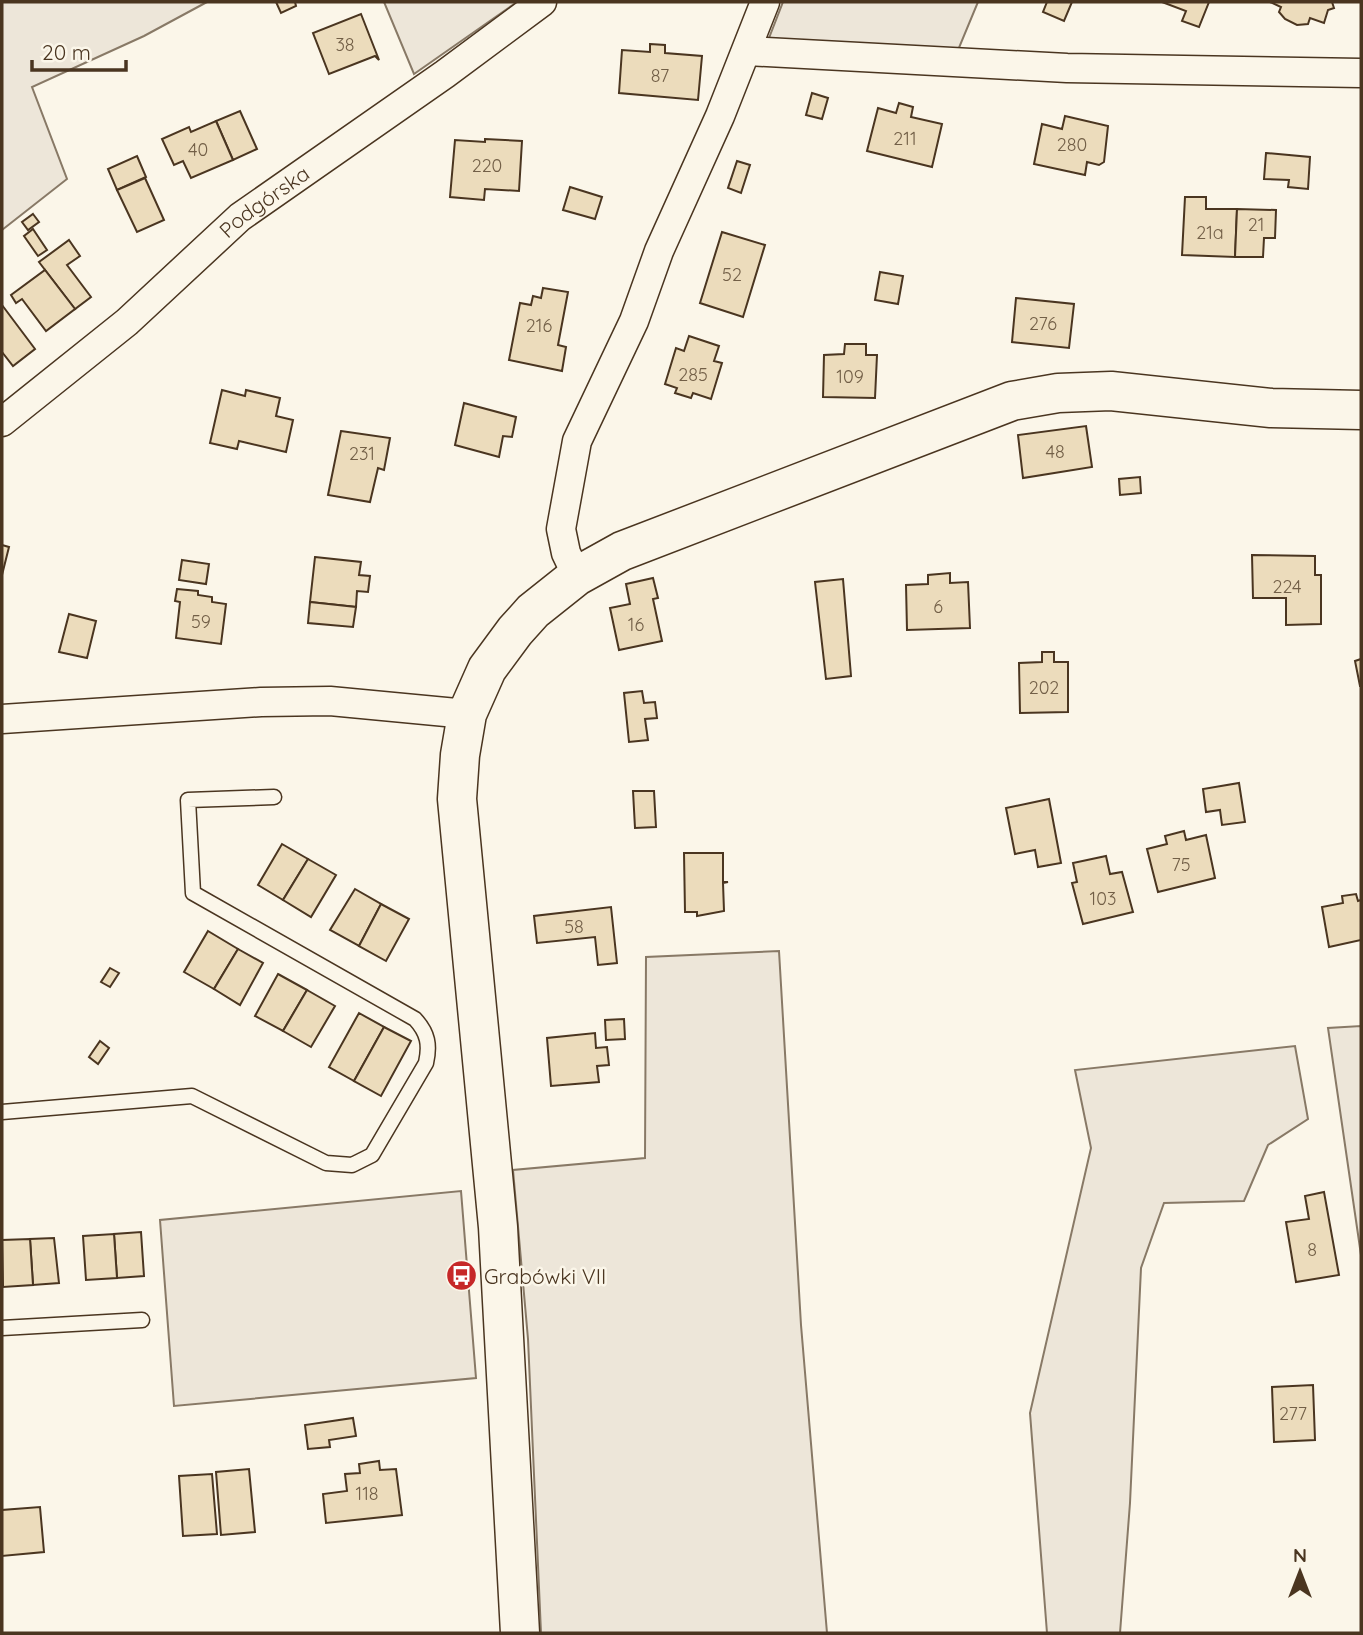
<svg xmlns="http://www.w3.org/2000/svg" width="1363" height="1635" font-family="Quicksand,sans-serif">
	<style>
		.green { fill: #ede6d9; stroke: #887966; stroke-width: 2 }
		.building { fill: #ecdcbc; stroke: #4a3520; stroke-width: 2 }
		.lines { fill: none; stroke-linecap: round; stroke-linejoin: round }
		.lane-casing { stroke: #4a3520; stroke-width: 17 }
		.street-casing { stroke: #4a3520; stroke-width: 31 }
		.secondary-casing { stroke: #4a3520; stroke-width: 41 }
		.lane { stroke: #fbf6e9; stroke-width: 14 }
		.street { stroke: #fbf6e9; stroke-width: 28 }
		.secondary { stroke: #fbf6e9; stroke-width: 38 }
		.labels { text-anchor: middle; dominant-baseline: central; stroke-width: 5; stroke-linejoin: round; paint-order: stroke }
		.number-label { font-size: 18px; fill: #725f47 }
		.street-label { font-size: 21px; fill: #4a3520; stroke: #fbf6e9 }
		.poi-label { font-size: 21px; fill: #4a3520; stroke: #fbf6e9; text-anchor: start }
	</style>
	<rect width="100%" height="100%" fill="#fbf6e9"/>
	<!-- green -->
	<g class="green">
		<polygon points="2,2 207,2 144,36 32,87 67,179 2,230"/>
		<polygon points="384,2 517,2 414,74"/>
		<polygon points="783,2 978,2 956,55 769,38"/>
		<polygon points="779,951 801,1325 827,1633 541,1633 528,1339 513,1170 645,1158 646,957"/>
		<polygon points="1361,1026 1361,1255 1328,1028"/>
		<polygon points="1295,1046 1308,1119 1268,1145 1244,1201 1164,1203 1141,1268 1130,1503 1120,1633 1047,1633 1030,1413 1091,1148 1075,1070"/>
		<polygon points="461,1191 476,1378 174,1406 160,1220"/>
	</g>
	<!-- building -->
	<g class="building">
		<polygon points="276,2 295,2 296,6 281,13"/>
		<polygon points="1047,2 1072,2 1064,21 1043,12"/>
		<polygon points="1162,2 1209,2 1199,27 1182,21 1186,11"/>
		<polygon points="1270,2 1332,2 1334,8 1328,10 1324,23 1310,18 1308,24 1297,25 1285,19 1279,12 1281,7"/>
		<polygon points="361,14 379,60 375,56 329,74 313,33"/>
		<polygon points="650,44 665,45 665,53 702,56 698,100 619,93 622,50 650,52"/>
		<polygon points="812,93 828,98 822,119 806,115"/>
		<polygon points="899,103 913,107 911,117 942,124 932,167 867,151 878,108 896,113"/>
		<polygon points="240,111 257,149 233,160 216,121"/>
		<polygon points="1065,116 1108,126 1104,162 1099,165 1087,162 1085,175 1034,164 1042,124 1062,129"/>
		<polygon points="216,121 233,160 191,178 183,161 174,165 162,139 189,127 191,132"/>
		<polygon points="485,139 522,141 519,191 485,189 484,200 450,197 455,140 485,142"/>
		<polygon points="1266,153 1310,157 1308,189 1288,187 1289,180 1264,179"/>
		<polygon points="137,156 146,177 117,190 108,169"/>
		<polygon points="737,161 750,165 741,193 728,188"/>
		<polygon points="145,178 164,220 137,232 117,190"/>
		<polygon points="570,187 602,197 595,219 563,210"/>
		<polygon points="1185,197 1206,197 1206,209 1237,209 1235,257 1182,255"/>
		<polygon points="1237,209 1276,210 1275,238 1264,238 1263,257 1235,257"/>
		<polygon points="33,214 39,222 28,230 22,222"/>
		<polygon points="33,229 47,250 38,256 24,236"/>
		<polygon points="722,232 765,245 743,317 700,303"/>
		<polygon points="69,240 80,256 67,265 91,297 75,309 39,262"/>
		<polygon points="45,270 75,309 46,331 22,299 16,303 11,295"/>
		<polygon points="880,272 903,276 898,304 875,300"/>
		<polygon points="543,288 568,292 558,345 566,347 562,371 509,360 520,303 531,305 533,296 541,298"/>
		<polygon points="1016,298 1074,304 1069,348 1012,342"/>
		<polygon points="2,305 35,349 13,366 2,352"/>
		<polygon points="689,336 719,346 714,361 722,363 711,399 693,393 691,398 675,393 677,388 665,384 676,348 684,351"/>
		<polygon points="845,344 866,344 866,355 877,355 875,398 823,397 824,355 844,354"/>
		<polygon points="222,390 245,396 246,390 280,398 276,416 293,420 286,452 239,441 237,449 210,443"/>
		<polygon points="464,403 516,417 512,437 503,436 499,457 455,445"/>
		<polygon points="1086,426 1092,467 1023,478 1018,435"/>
		<polygon points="341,431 390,438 384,470 378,468 370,502 328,495"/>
		<polygon points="1140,477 1141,493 1120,495 1119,479"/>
		<polygon points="2,545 9,547 2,575"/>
		<polygon points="1252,555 1315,556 1315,575 1321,575 1321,624 1286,625 1286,598 1253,598"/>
		<polygon points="315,557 361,562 359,575 370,576 368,592 357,591 356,607 310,602"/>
		<polygon points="182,560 209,564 206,584 179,580"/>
		<polygon points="950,573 950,583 968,582 970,628 907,630 906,585 928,584 928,575"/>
		<polygon points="653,578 658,598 653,599 662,641 619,650 610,608 630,604 626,584"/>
		<polygon points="843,579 851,676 826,679 815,582"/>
		<polygon points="177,589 198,591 198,595 212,597 212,602 226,604 221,644 176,638 180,602 175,601"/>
		<polygon points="310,602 356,607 353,627 308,623"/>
		<polygon points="69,614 96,621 87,658 59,652"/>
		<polygon points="1042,652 1054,652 1054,662 1068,662 1068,712 1020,713 1019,663 1042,662"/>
		<polygon points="1361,659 1361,686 1360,686 1355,661"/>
		<polygon points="642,691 644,703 655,702 657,718 645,719 648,740 629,742 624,693"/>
		<polygon points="1239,783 1245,822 1222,825 1220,810 1206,812 1203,789"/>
		<polygon points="633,791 654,791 656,827 635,828"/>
		<polygon points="1049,799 1061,863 1038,867 1035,850 1015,854 1006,808"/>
		<polygon points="1184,831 1186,840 1206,835 1215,878 1158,892 1147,849 1167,844 1165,836"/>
		<polygon points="282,844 308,859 283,900 258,885"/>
		<polygon points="684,853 723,853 723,882 728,882 723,883 724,911 697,916 697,912 685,912"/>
		<polygon points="1106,856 1110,874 1122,872 1133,912 1083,924 1072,883 1077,882 1073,863"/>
		<polygon points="308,859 336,875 311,917 283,900"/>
		<polygon points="355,889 381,904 359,946 330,930"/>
		<polygon points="1356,894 1358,901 1361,900 1361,940 1329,947 1322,907 1343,903 1342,896"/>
		<polygon points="381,904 409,919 386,961 359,946"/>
		<polygon points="611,907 617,963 598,965 595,937 537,943 534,916"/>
		<polygon points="208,931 238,949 214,989 184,972"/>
		<polygon points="238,949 263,963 240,1005 214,989"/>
		<polygon points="110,968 119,973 110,987 101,982"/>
		<polygon points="278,974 307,990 283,1031 255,1016"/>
		<polygon points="307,990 335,1006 311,1047 283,1031"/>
		<polygon points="359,1013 384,1027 354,1081 329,1067"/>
		<polygon points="624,1019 625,1039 606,1040 605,1020"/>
		<polygon points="384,1027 411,1041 381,1096 354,1081"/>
		<polygon points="595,1033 596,1048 607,1047 609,1065 597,1066 599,1082 551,1086 547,1038"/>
		<polygon points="100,1041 109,1048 98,1064 89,1057"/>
		<polygon points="1324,1192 1339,1275 1296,1282 1286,1222 1309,1219 1305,1196"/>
		<polygon points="141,1232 144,1276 117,1278 114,1234"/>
		<polygon points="114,1234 117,1278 86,1280 83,1236"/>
		<polygon points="54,1238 59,1283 33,1285 30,1239"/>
		<polygon points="30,1239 33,1285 3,1287 2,1240"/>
		<polygon points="1313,1385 1315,1440 1274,1442 1272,1387"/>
		<polygon points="353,1418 356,1436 329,1440 330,1447 308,1449 305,1425"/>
		<polygon points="379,1461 380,1470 396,1469 402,1515 326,1523 323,1494 347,1491 345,1474 360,1473 359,1464"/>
		<polygon points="249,1469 255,1532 221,1535 216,1472"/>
		<polygon points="212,1474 217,1534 183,1536 179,1476"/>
		<polygon points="40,1507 44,1552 2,1556 2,1510"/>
	</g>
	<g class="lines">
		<defs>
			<g id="lane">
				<path d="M2 1112 192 1096 326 1163 352 1165 372 1155 426 1063C430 1045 428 1033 415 1019L193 893 188 800 274 797"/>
				<polyline points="2,1328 142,1320"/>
			</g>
			<g id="street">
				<polyline points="747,51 1067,68 1361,73"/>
				<path id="s1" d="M2 422 127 322 240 217 445 74 542 2"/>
				<polyline points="577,576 566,553 561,529 577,441 634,321 659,251 720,116 765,2"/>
				<polyline points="2,719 261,702 330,701 467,714"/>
			</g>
			<polyline id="secondary" points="520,1633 498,1227 457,799 460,755 467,714 487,669 515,631 533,611 577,576 622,551 1012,401 1058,393 1111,391 1271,408 1361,410"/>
		</defs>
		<!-- lane casing -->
		<use href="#lane" class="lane-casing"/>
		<!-- street casing -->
		<use href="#street" class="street-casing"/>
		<!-- secondary casing -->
		<use href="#secondary" class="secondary-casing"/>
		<!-- lane -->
		<use href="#lane" class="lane"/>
		<!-- street -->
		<use href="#street" class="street"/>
		<!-- secondary -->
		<use href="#secondary" class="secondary"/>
	</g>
	<!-- icons -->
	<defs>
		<symbol id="bus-disc" viewBox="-11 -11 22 22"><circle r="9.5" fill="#c62828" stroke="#fbf6e9"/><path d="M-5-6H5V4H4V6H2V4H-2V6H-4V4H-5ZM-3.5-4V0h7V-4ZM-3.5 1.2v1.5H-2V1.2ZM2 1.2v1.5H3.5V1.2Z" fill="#fff"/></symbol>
	</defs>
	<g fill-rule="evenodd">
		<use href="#bus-disc" x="444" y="1258" width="35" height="35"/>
	</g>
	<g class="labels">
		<!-- number labels -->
		<g class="number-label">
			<text x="345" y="44">38</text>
			<text x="660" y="75">87</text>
			<text x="905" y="138">211</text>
			<text x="1072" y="144">280</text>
			<text x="198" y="149">40</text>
			<text x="487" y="165">220</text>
			<text x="1256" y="224">21</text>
			<text x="1210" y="232">21a</text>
			<text x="732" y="274">52</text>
			<text x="1043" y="323">276</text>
			<text x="539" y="325">216</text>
			<text x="693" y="374">285</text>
			<text x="850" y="376">109</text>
			<text x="1055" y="451">48</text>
			<text x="362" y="453">231</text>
			<text x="1287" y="586">224</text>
			<text x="938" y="606">6</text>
			<text x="201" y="621">59</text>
			<text x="636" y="624">16</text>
			<text x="1044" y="687">202</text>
			<text x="1181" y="864">75</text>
			<text x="1103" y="898">103</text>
			<text x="574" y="926">58</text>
			<text x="1312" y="1249">8</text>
			<text x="1293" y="1413">277</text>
			<text x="367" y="1493">118</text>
		</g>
		<!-- street labels -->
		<g class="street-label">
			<text stroke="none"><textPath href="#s1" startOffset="343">Podgórska</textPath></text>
		</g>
		<!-- poi labels -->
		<g class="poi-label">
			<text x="484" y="1276">Grabówki VII</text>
		</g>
	</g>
	<!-- border -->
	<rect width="1363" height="1635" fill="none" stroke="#4a3520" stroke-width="7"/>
	<!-- north arrow -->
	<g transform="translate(1300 1572)" stroke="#fbf6e9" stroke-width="5" paint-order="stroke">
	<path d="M0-5L12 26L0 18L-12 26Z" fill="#4a3520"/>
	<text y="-10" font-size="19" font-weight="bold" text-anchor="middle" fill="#4a3520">N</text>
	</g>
	<!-- scale -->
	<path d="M32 60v10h94v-10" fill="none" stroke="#4a3520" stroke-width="3.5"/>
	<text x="42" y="60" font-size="21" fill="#4a3520" stroke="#fbf6e9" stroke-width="5" paint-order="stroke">20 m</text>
</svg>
